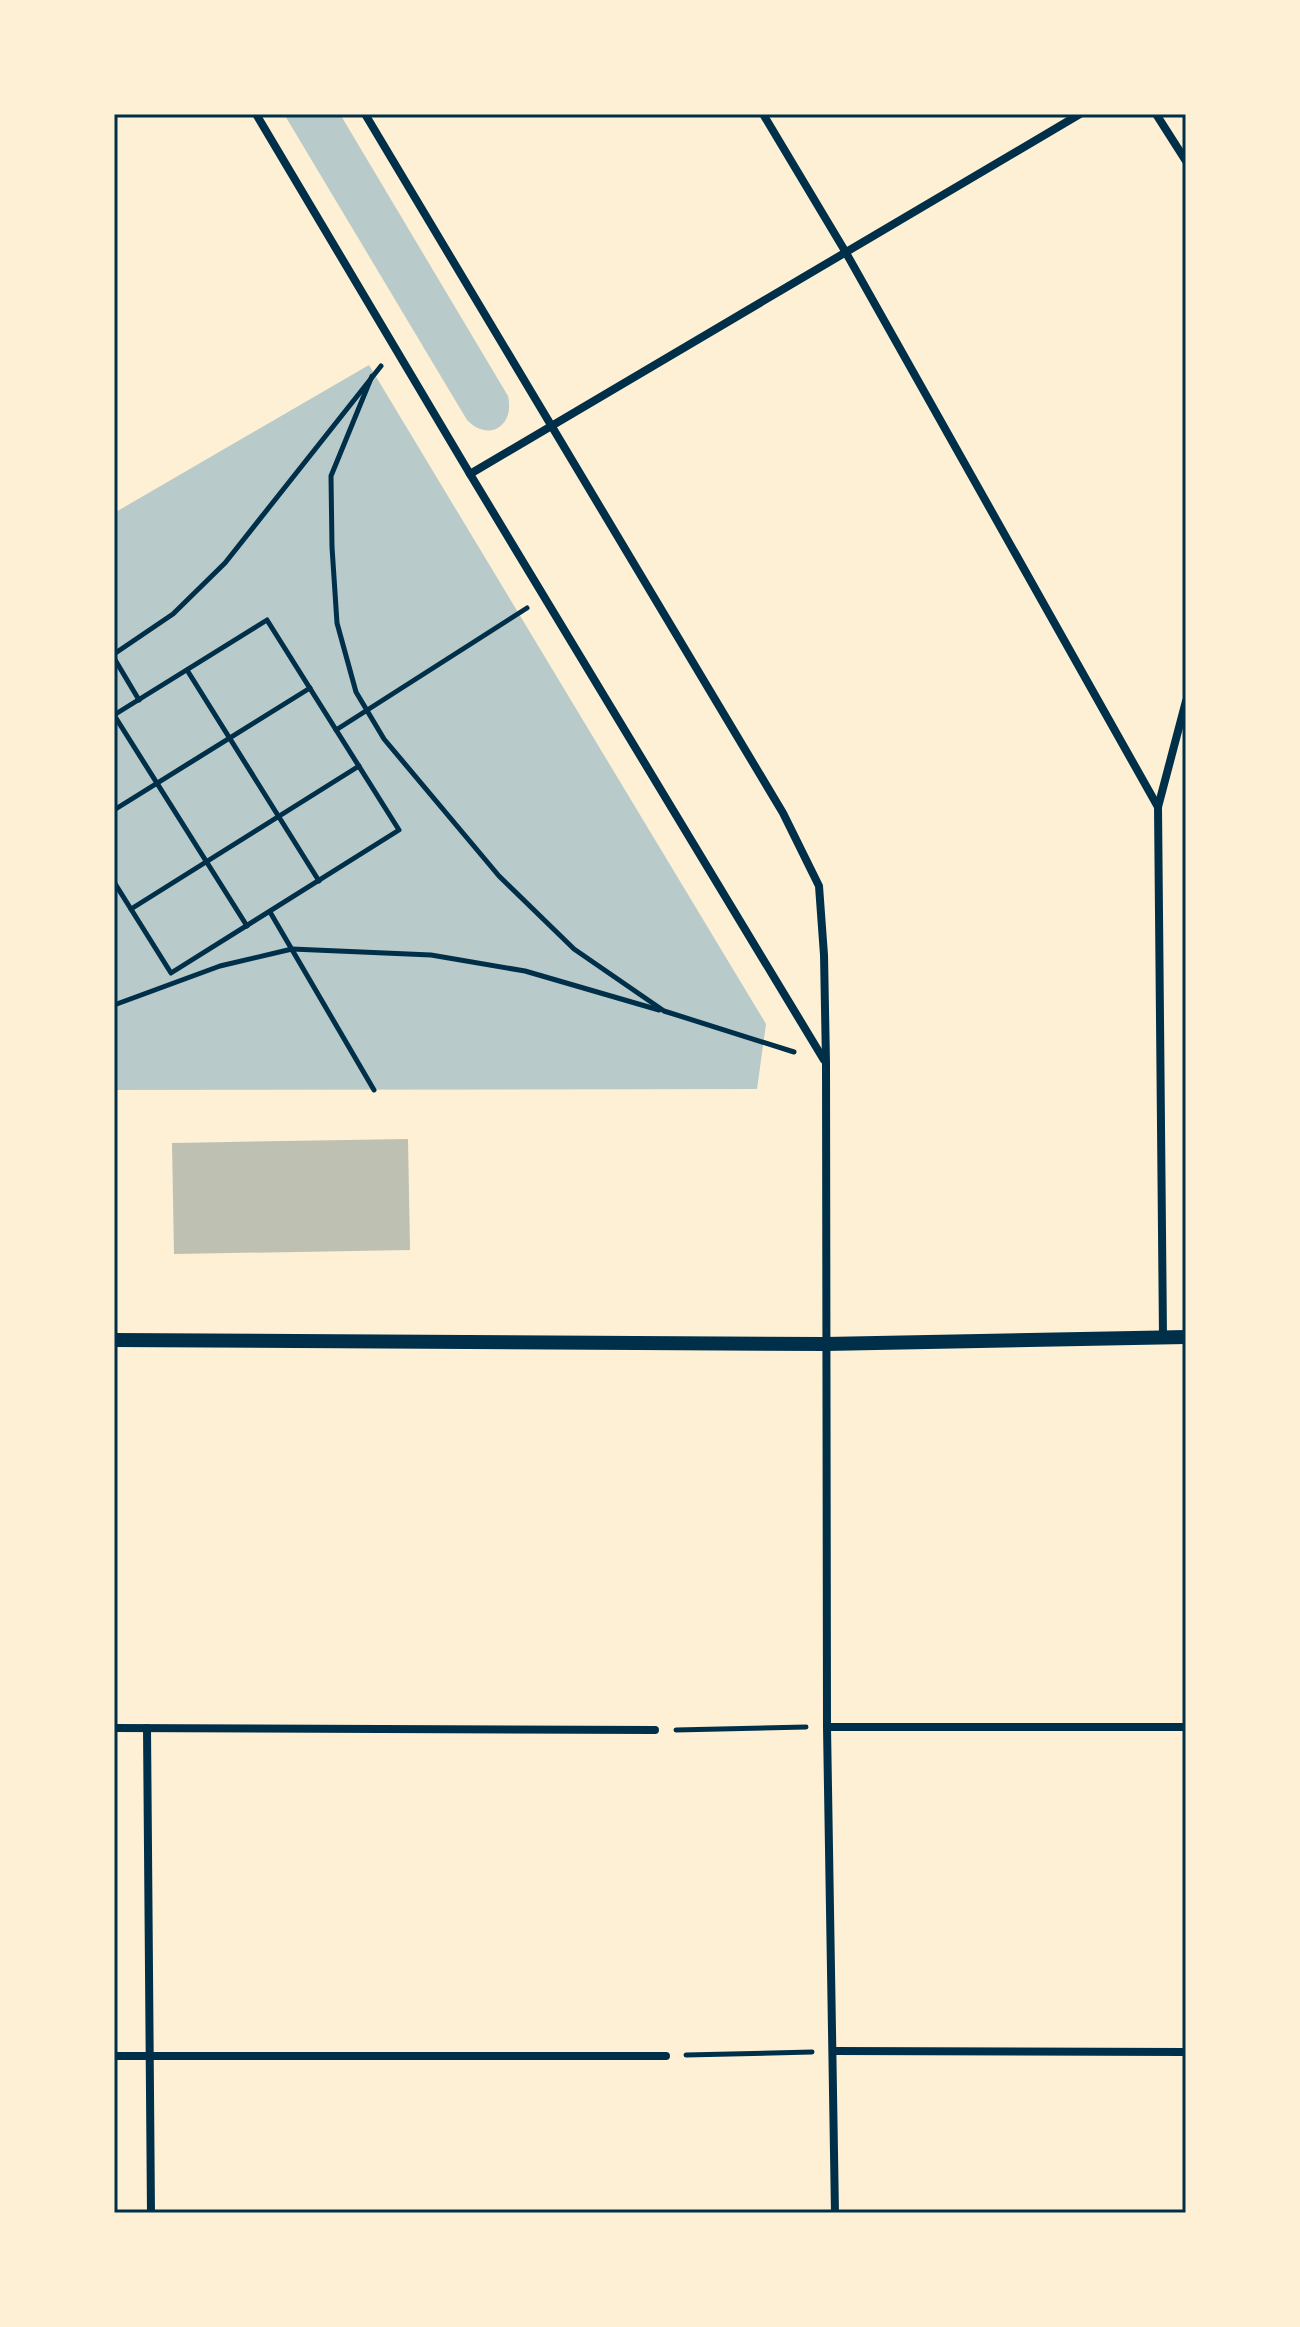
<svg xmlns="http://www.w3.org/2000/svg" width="1300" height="2327" font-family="'Noto Sans',sans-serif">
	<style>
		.green { fill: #b9caca }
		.building { fill: #bec0b2 }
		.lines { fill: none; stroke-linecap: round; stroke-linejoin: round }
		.path { stroke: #003049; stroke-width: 5 }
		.minor { stroke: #003049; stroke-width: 8 }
		.tertiary { stroke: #003049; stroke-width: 14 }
		.neatline { fill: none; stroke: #003049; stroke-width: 3 }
	</style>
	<rect width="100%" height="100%" fill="#fdf0d5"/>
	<!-- green -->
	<g class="green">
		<path d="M284 114H340L508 396C515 425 489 443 467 420Z"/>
		<polygon points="369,365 766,1024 757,1089 114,1090 114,513"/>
	</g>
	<!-- building -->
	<polygon class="building" points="408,1139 410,1250 174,1254 172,1143"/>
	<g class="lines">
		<!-- path -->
		<g class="path">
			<polyline points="372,376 331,476 332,547 337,623 356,692 384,739 499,876 574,949 664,1011 794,1052"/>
			<polyline points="114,654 173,614 225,563 381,366"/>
			<polyline points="114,658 139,700"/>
			<polyline points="187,670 319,881"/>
			<polyline points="114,715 267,620 399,830 171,973 114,882"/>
			<polyline points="114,715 247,926"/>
			<polyline points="336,730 527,608"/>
			<polyline points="114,810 310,688"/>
			<polyline points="131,909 359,766"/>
			<polyline points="270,912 374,1090"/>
			<polyline points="114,1005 220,966 292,949 431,955 525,971 659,1010"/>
			<polyline points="676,1730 806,1727"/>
			<polyline points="686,2055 812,2052"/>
		</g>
		<!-- minor -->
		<g class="minor">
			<polyline points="256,114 470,474 824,1060"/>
			<polyline points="365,114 783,813 819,886 824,955 826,1062 827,1727 835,2213"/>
			<polyline points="763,114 845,251 1158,807"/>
			<polyline points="1156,114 1186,161"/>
			<polyline points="470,474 1080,114"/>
			<polyline points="1163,1337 1158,807 1186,701"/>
			<polyline points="827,1727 1186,1727"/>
			<polyline points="114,1728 655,1730"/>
			<polyline points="147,1728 151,2213"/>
			<polyline points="833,2051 1186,2052"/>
			<polyline points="114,2056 666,2056"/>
		</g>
		<!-- tertiary -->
		<polyline class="tertiary" points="114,1340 825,1344 1186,1337"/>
	</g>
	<!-- border -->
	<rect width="1300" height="2327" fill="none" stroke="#fdf0d5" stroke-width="232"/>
	<rect x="116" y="116" width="1068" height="2095" class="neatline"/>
</svg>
